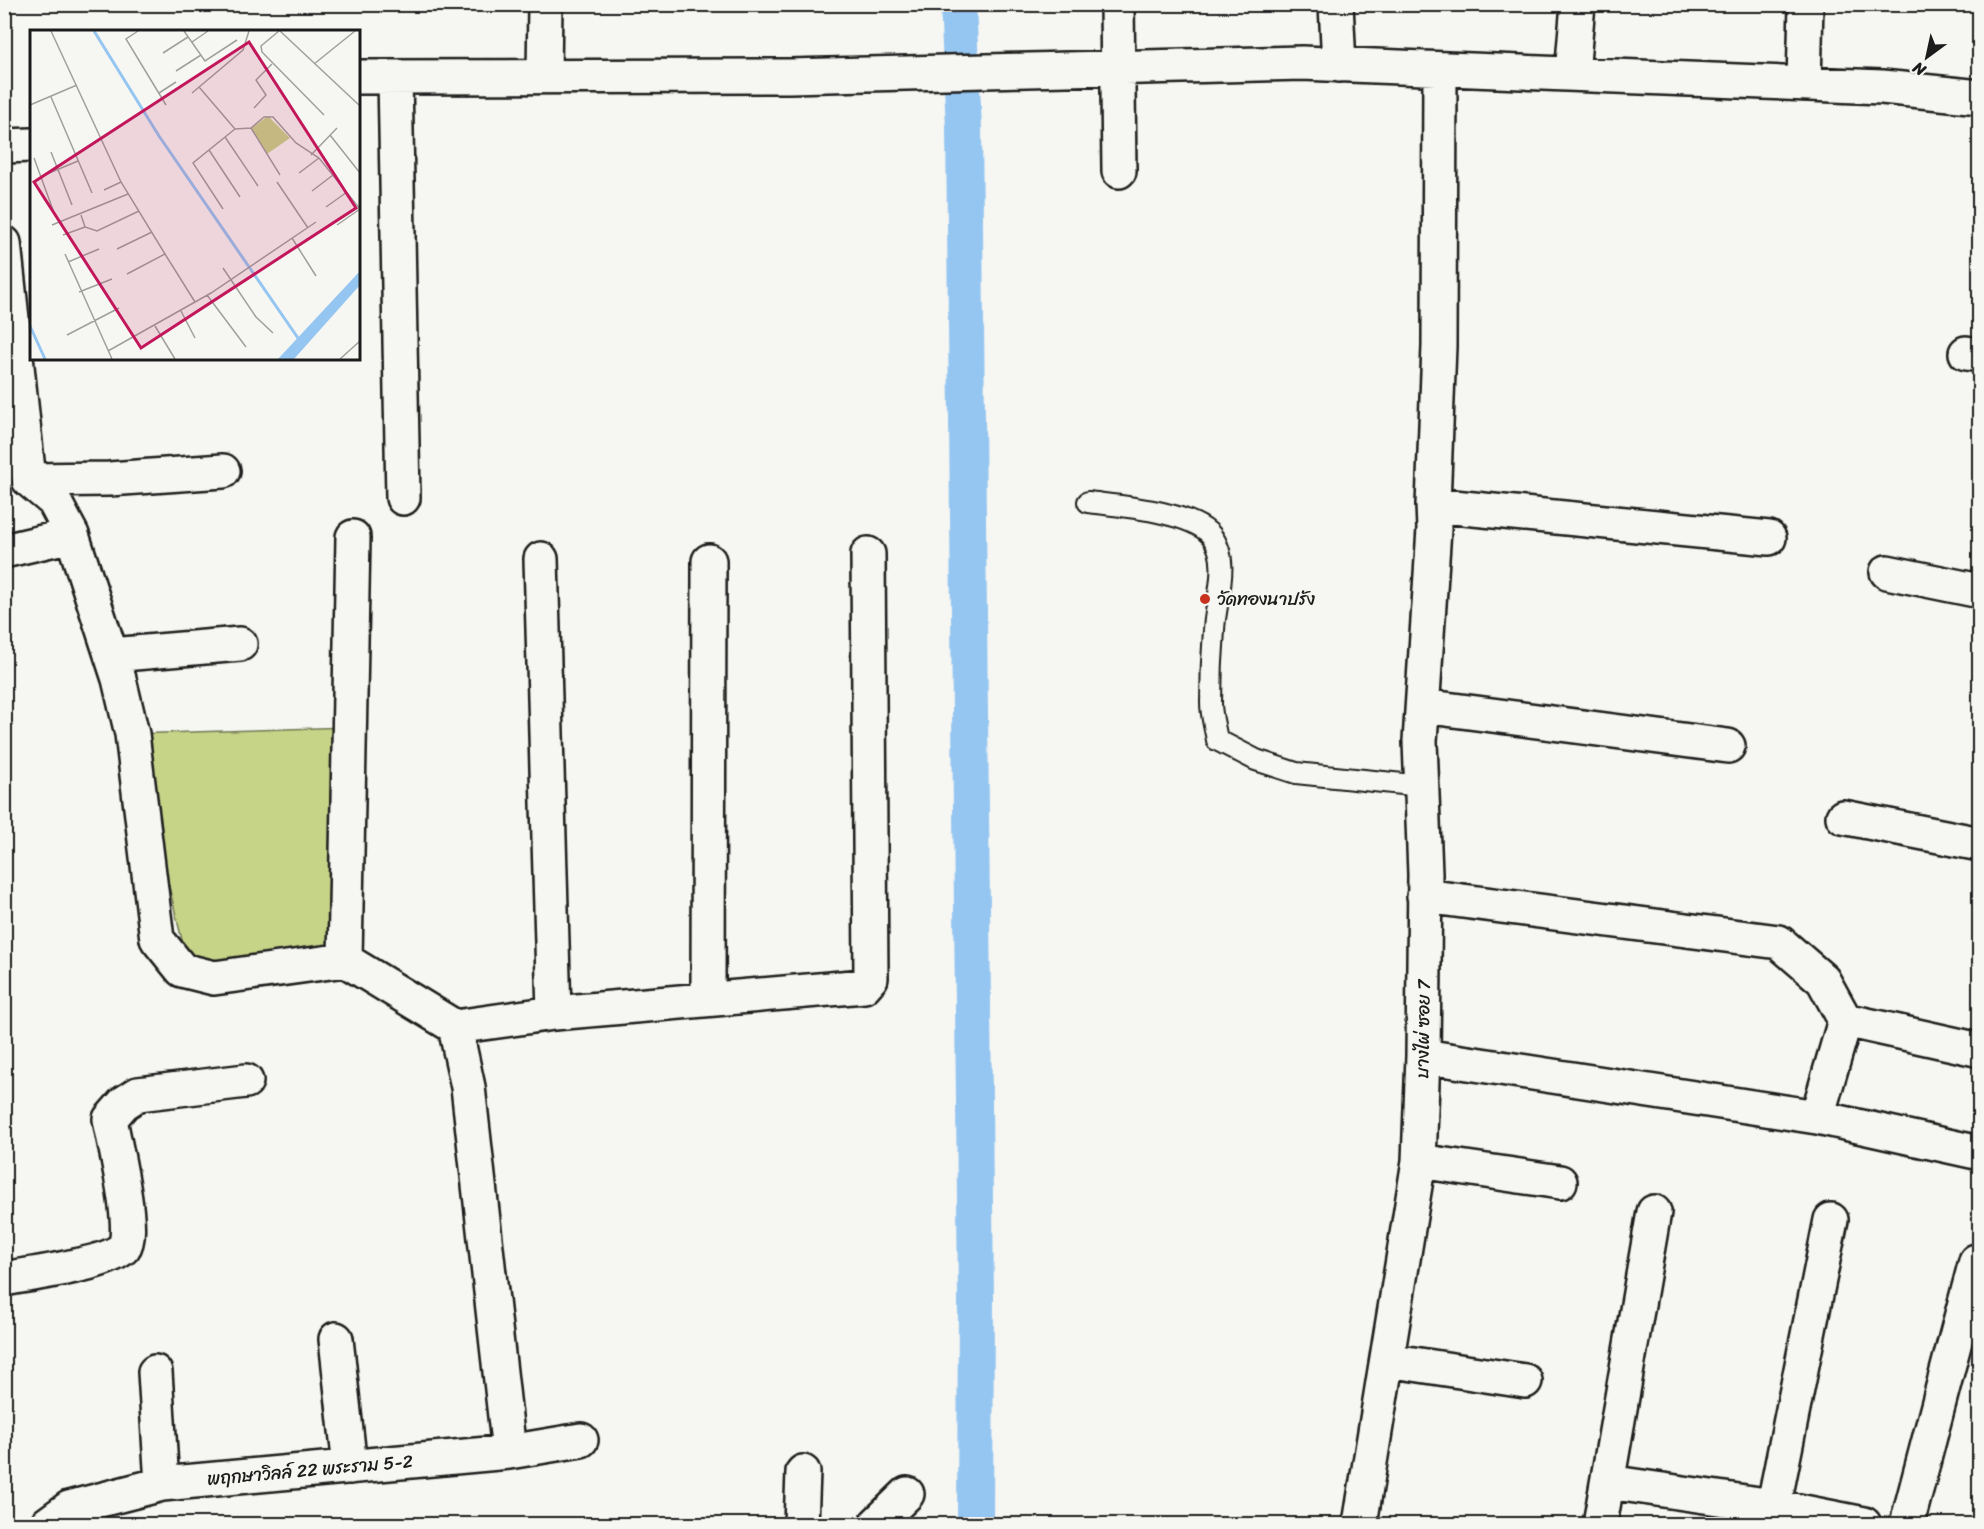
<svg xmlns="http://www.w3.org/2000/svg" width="1984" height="1529" font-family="Sriracha,'Playpen Sans Thai',sans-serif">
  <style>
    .green { fill: #c6d488; stroke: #717852; stroke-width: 1.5 }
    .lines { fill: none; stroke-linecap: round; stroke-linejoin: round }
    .canal { stroke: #95c6f1; stroke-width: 36 }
    .lane-casing { stroke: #1c1c1c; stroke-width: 24 }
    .street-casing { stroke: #1c1c1c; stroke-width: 38 }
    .lane { stroke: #f6f6f2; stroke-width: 20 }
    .street { stroke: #f6f6f2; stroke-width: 33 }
    .poi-dot { fill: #c8321e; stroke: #f6f6f2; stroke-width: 2 }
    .labels { text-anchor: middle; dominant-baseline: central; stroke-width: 4.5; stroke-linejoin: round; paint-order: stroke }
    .poi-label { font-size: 18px; fill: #1c1c1c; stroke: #f6f6f2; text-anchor: start }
    .street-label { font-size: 18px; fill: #1c1c1c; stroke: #f6f6f2 }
    .inset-river { fill: none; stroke: #95c6f1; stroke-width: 3 }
    .inset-road { fill: none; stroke: #9f9f9c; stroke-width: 1.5 }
    .view { fill: #c2185b; fill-opacity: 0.15; stroke: #c2185b; stroke-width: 3 }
    .inset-edge { fill: none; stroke: #1c1c1c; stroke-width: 3 }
  </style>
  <rect width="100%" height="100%" fill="#f6f6f2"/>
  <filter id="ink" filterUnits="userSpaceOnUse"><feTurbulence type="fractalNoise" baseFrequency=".0167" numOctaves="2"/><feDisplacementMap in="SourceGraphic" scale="12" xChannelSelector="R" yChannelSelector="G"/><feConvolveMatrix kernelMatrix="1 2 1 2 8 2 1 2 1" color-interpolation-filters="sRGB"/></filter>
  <g filter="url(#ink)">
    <path class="green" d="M349,727L345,960L189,969L132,734Z"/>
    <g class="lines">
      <path class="canal" d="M958,4L964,128L976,1298L975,1524"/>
      <g class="lane-casing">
        <path id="lane" d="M1088,502C1119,506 1190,511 1211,535C1232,561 1215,601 1214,630C1212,654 1211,679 1211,703C1211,715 1215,728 1217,740L1256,760L1296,773L1422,786"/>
      </g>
      <g class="street-casing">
        <path id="street" d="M1117,4L1119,171
          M1336,4L1339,65
          M1572,74L1578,4
          M544,76L545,4
          M358,77L789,76L1302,63L1882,87L1980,97
          M395,77L403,498
          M1804,83L1806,4
          M4,146L32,145
          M4,243L29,480L54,501L72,535L119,679L132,734L157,939L182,970L214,978L345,960L455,1027L468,1087L509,1452
          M1966,353L1980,355
          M29,480L109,479L223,471
          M1433,505L1439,346L1440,69
          M4,551L72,535
          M541,559L554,1013
          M1887,572L1980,591
          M111,655L240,644
          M1423,706L1728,746
          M1843,817L1980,844
          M1424,896L1779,942L1823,980L1845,1020L1817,1117
          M345,960L353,537
          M708,999L709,561
          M1845,1020L1980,1050
          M455,1027L554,1013L864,986L871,978L868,554
          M1423,1056L1817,1117L1980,1153
          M1419,1161L1560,1182
          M4,1279C30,1274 110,1264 124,1247C136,1232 114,1142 110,1119L124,1103L138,1094L246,1081
          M336,1339L350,1467
          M1387,1360L1525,1381
          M155,1372L162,1484
          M1608,1482L1773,1506L1864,1524
          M47,1524L69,1508L162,1484L509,1452L581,1440
          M801,1524L803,1472
          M876,1524L907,1494
          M1360,1524L1419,1161L1423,1056L1425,874L1420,741L1434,529L1433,505L1769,538
          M1600,1524L1654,1212
          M1770,1524L1831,1220
          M1907,1524L1976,1261"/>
      </g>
      <use href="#lane" class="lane"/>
      <use href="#street" class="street"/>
    </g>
  </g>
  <circle class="poi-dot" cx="1205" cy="599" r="6"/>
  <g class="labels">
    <g class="poi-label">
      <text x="1217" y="599">วัดทองนาปรัง</text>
    </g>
    <g class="street-label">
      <text transform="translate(1423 1029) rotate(-89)">บางไผ่ ซอย 7</text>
      <text transform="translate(310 1470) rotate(-5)">พฤกษาวิลล์ 22 พระราม 5-2</text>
    </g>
  </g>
  <g transform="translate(30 30)">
    <rect width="330" height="330" fill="#f6f6f2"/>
    <path d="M238,86L260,108L237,124L221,98Z" fill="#c6d488"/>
    <path d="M330,241V255L264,329H248Z" fill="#95c6f1"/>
    <path class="inset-river" d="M64,1L129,106L270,311M0,296L15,329"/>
    <path class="inset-road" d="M21,1L91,152L135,224L97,244M108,1L96,9L136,75M154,1L175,31L207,10M249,1L231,16L232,22L294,85M250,1L330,76M162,12L178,1M133,23L158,7M284,34L325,1M146,41L171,25M169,57L205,99L221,98L234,87H243L266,113L289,128L330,179M129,63L146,52M162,63L213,20L219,1M21,67L62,163M0,75L47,55M224,78L236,65L226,50L242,34M221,98L250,145M300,105L330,143M195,107L228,156M179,120L210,167M21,122L42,175M281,125L307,98M4,128L23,180M269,143L289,128M12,146L48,131M247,152L278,198M74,160L91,152M282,161L303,145M296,177L317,162M193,179L163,133L205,99M51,185L55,197L67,201L109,181M22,195L98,164M307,195L330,179M33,205L55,197M262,208L286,246M87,219L122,202M35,224L82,329M135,224L165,272M38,232L69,219M193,238L226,287L243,303M49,262L82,249M177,265L216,317M151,281L165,308M125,296L145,329M37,305L89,278M78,321L181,263L286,192M310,329L330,311"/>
    <path class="view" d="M219,12L326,178L111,318L4,152Z"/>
    <rect width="330" height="330" class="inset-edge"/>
  </g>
  <rect width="1984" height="1529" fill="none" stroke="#f6f6f2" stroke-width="24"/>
  <rect x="12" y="12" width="1960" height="1505" fill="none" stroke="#1c1c1c" stroke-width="2" filter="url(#ink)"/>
  <g transform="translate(1927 57) rotate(213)" stroke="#f6f6f2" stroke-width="4.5" paint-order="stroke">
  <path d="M0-4.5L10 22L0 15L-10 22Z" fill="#1c1c1c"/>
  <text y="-9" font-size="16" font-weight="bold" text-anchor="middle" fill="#1c1c1c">N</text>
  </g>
</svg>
